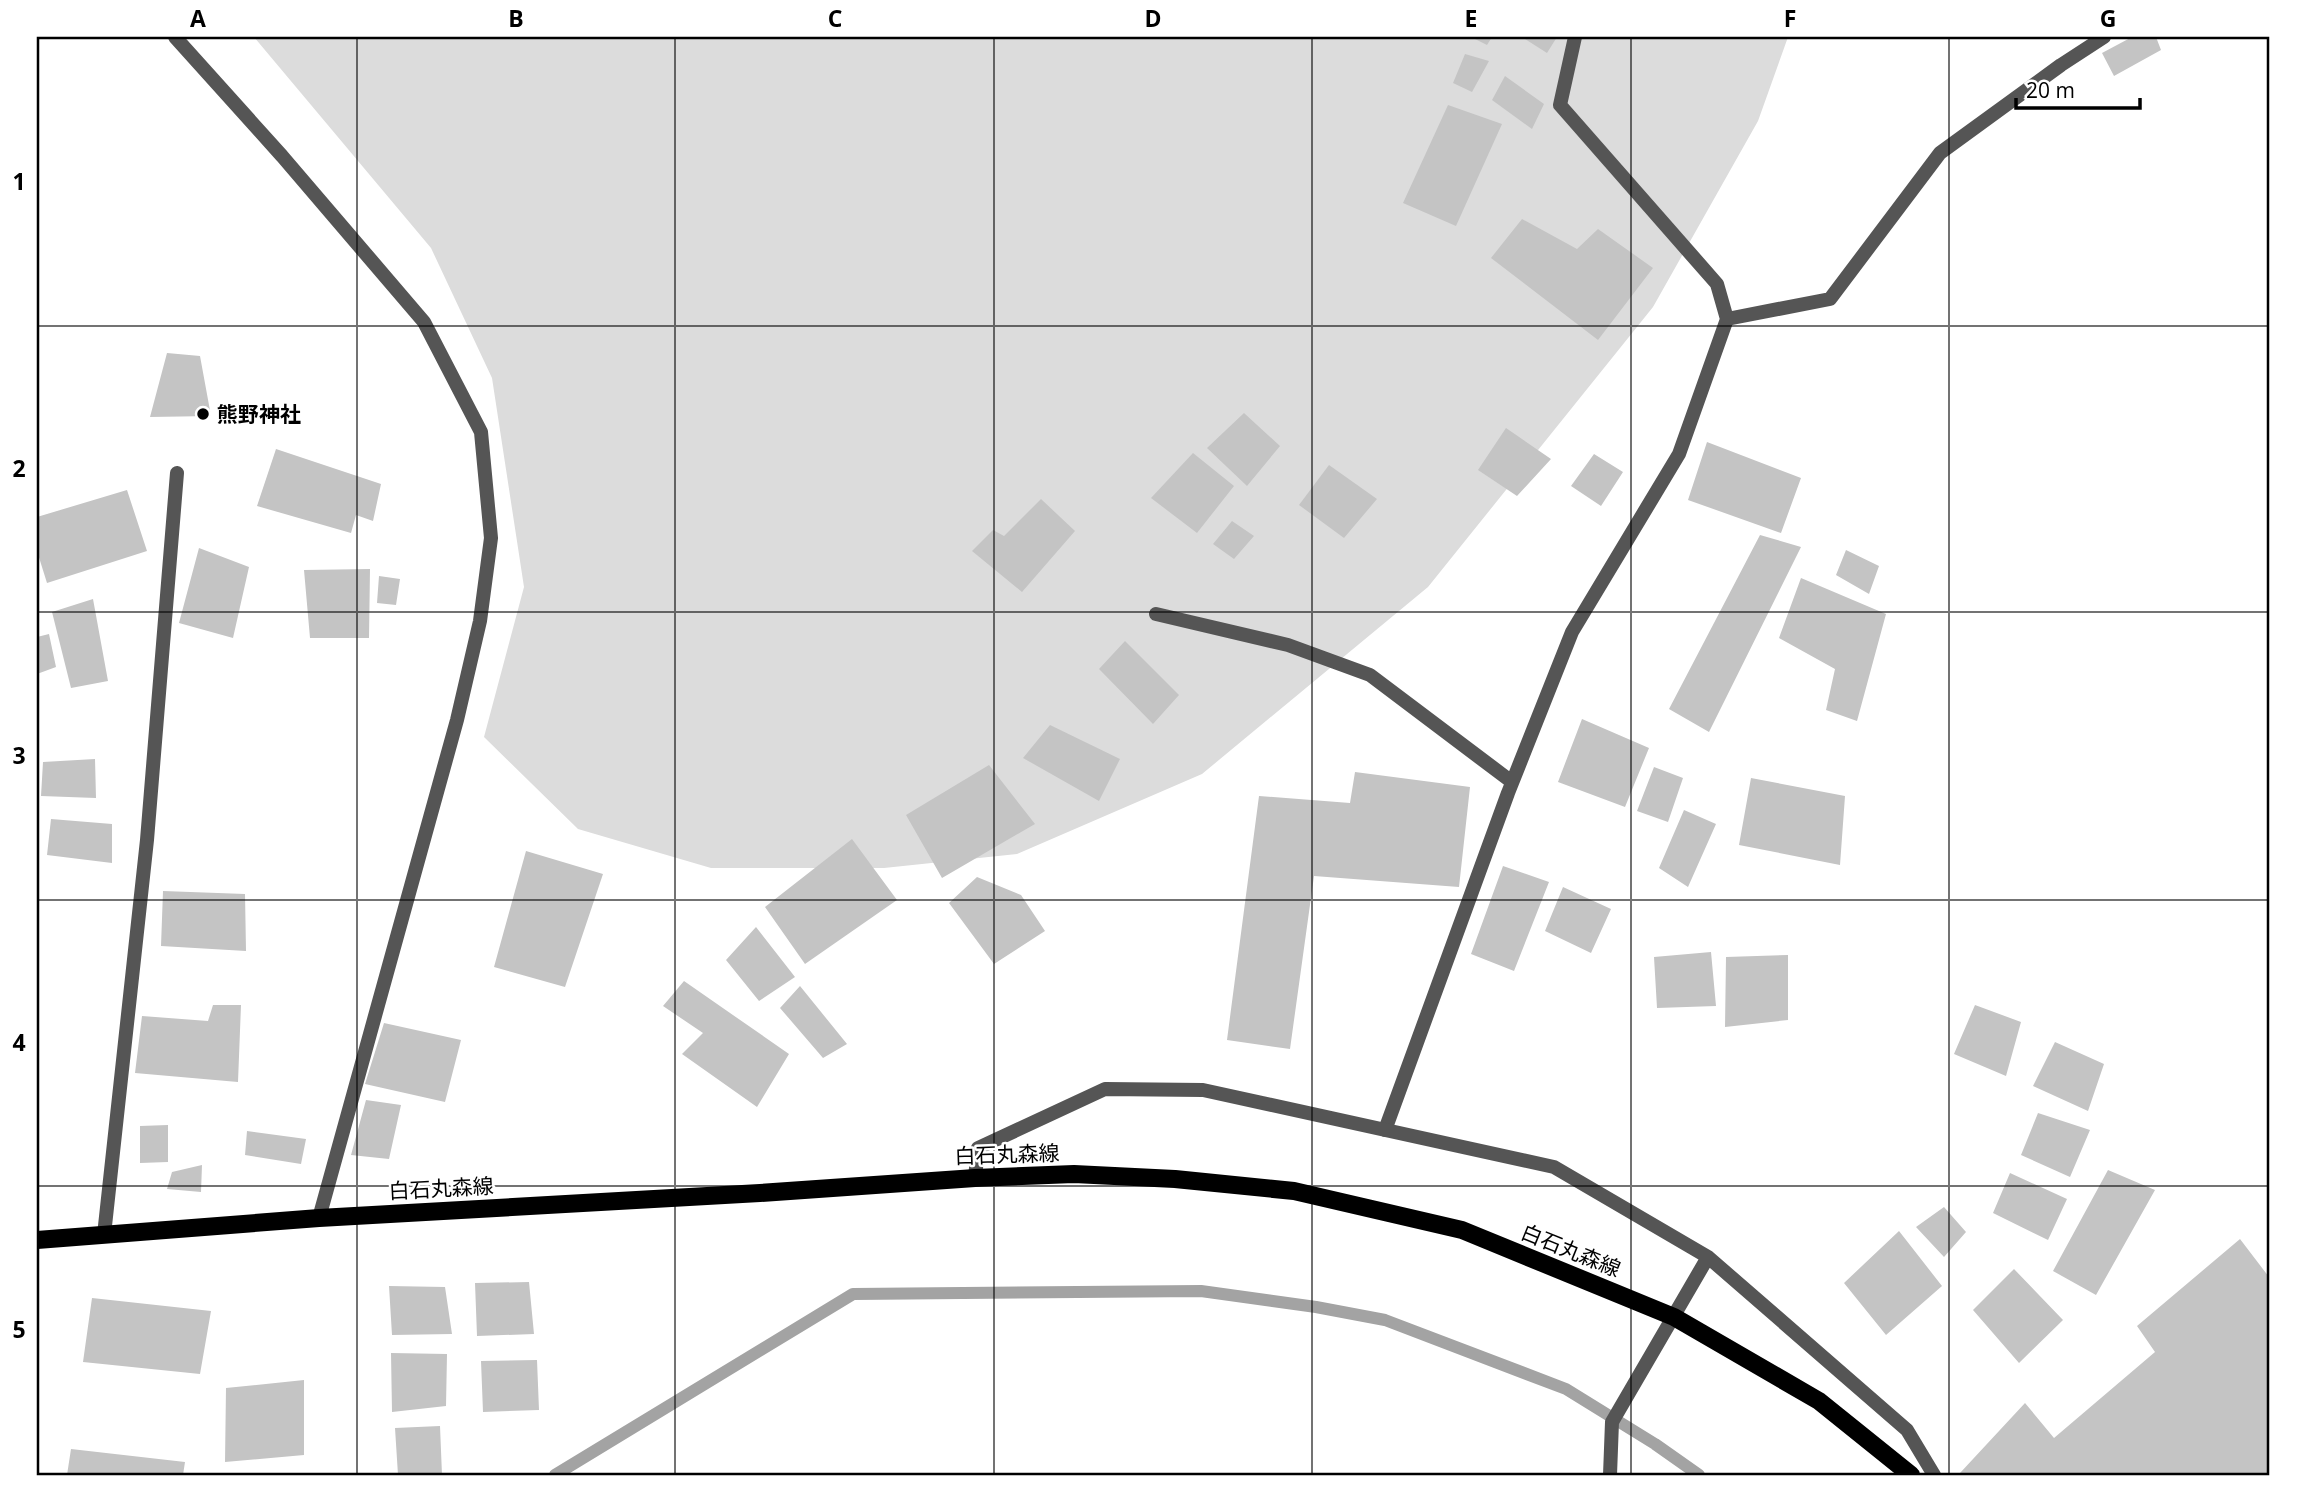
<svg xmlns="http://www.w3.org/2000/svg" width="2306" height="1512" font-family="'Open Sans','Noto Sans JP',sans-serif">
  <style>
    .green { fill: #dcdcdc }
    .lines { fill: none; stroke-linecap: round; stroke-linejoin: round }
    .stream { stroke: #a3a3a3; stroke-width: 12 }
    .building { fill: #c4c4c4 }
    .service { stroke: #555; stroke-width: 14 }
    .minor { stroke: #555; stroke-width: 14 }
    .primary { stroke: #000; stroke-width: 18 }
    .grid { fill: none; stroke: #000; stroke-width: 2; stroke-opacity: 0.55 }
    .poi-dot { fill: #000; stroke: #fff; stroke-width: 2.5 }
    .labels { text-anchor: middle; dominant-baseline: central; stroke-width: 5; stroke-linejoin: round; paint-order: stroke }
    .poi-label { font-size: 21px; font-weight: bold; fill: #000; stroke: #fff; text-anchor: start }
    .street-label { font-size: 21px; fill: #000; stroke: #fff }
    .neatline { fill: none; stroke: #000; stroke-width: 2.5 }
    .grid-label { font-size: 23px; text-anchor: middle; font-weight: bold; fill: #000 }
  </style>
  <rect width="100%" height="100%" fill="#fff"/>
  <path class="green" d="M254,37H1788L1758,121L1653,307L1428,587L1202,774L1017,854L884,868H711L578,829L484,737L524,587L492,378L431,248Z"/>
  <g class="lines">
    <path class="stream" d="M555,1475L853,1294L1201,1291L1316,1307L1385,1320L1566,1389L1655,1444L1699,1475"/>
  </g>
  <path class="building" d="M1471,37H1492L1487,45Z
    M1526,37H1557L1547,53L1525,39Z
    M2132,37H2156L2161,50L2114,76L2102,53Z
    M1465,54L1489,61L1472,92L1453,83Z
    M1505,76L1544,104L1532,129L1492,100Z
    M1448,105L1502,124L1456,226L1403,203Z
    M1522,219L1577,249L1598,229L1653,268L1598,340L1491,258Z
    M167,353L200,356L211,416L150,417Z
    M1244,413L1280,446L1247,486L1207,448Z
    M1506,428L1551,459L1517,496L1478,470Z
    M1707,442L1801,478L1781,533L1688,500Z
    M276,449L381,484L373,521L356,515L351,533L257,506Z
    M1193,453L1234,486L1197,533L1151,498Z
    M1594,454L1623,472L1601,506L1571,486Z
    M1329,465L1377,499L1344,538L1299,505Z
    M127,490L147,551L47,583L37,551V517Z
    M1041,499L1075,531L1022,592L972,551L993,530L1004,536Z
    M1232,521L1254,536L1234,559L1213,544Z
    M1760,535L1801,547L1709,732L1669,709Z
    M199,548L249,567L233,638L179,623Z
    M1846,550L1879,566L1869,594L1836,575Z
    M370,569L369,638H310L304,570Z
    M379,576L400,579L396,605L377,603Z
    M1801,578L1886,614L1857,721L1826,710L1835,669L1779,638Z
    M93,599L108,681L71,688L52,612Z
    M49,634L56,667L37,674V637Z
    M1125,641L1179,695L1153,724L1099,669Z
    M1582,719L1649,748L1625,807L1558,782Z
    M1050,725L1120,759L1099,801L1023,758Z
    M95,759L96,798L41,796L43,762Z
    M989,765L1035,824L942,878L906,815Z
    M1654,767L1683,778L1668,822L1637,811Z
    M1355,772L1470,787L1459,887L1314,876L1290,1049L1227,1040L1259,796L1350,803Z
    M1751,778L1845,796L1840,865L1739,845Z
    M1684,810L1716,824L1688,887L1659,868Z
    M51,819L112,824V863L47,855Z
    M852,839L897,900L805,964L765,907Z
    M526,851L603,874L565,987L494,967Z
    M1503,866L1549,882L1514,971L1471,954Z
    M977,877L1021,895L1045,931L994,964L949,903Z
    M1563,887L1611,909L1591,953L1545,931Z
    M163,891L245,894L246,951L161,946Z
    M756,927L795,977L759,1001L726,960Z
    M1711,952L1716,1006L1657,1008L1654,957Z
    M1788,955V1020L1725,1027L1726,957Z
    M684,981L789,1054L757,1107L682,1054L703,1033L663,1006Z
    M800,986L847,1044L823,1058L780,1008Z
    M213,1005H241L238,1082L135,1073L142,1016L208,1021Z
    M1975,1005L2021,1022L2006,1076L1954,1054Z
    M384,1023L461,1040L445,1102L365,1084Z
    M2055,1042L2104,1064L2088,1111L2033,1086Z
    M366,1100L401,1105L389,1159L351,1155Z
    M2038,1113L2090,1130L2070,1177L2021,1155Z
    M168,1125V1162L140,1163V1126Z
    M247,1131L306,1139L301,1164L245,1155Z
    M202,1165L201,1192L167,1189L172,1172Z
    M2108,1170L2155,1190L2096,1295L2053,1271Z
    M2010,1173L2067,1199L2048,1240L1993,1213Z
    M1944,1207L1966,1232L1944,1257L1916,1227Z
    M1899,1231L1942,1286L1886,1335L1844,1283Z
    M2240,1239L2269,1277V1475H1963L1960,1473L2025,1403L2054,1438L2155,1352L2137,1326Z
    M2014,1269L2063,1320L2019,1363L1973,1310Z
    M529,1282L534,1334L477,1336L475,1283Z
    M389,1286L445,1287L452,1334L392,1335Z
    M92,1298L211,1311L200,1374L83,1362Z
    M391,1353L447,1354L446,1406L392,1412Z
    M537,1360L539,1410L483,1412L481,1361Z
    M304,1380V1455L225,1462L226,1388Z
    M440,1426L442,1475H398L395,1428Z
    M71,1449L185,1462L183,1475H67Z"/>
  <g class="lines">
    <path class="service" d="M1575,37L1560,105L1717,284L1727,319
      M1156,614L1288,645L1370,675L1512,782
      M1385,1130L1508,793L1572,632L1679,454L1727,319L1830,299L1940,153L2061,65L2104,37"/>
    <path class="minor" d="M175,37L282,156L424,322L481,432L491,538L480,621L457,720L319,1218
      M975,1178L978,1148L1105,1089L1203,1090L1554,1167L1708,1257L1907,1430L1934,1475
      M104,1235L147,840L177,473
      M1610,1475L1612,1422L1708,1257"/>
    <path class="primary" d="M37,1240L319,1218L760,1193L975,1178L1074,1174L1175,1179L1294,1191L1462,1230L1674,1317L1819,1401L1911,1475"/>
  </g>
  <path class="grid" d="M357,37V1475M675,37V1475M994,37V1475M1312,37V1475M1631,37V1475M1949,37V1475M37,326H2269M37,612H2269M37,900H2269M37,1186H2269"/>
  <circle class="poi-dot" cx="203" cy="414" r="7"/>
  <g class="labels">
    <g class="poi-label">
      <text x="217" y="414">熊野神社</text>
    </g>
    <g class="street-label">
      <text transform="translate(1007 1154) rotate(-2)">白石丸森線</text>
      <text transform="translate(441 1188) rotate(-3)">白石丸森線</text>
      <text transform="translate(1571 1250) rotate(22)">白石丸森線</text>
    </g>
  </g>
  <rect width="2306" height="1512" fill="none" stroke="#ffffff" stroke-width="77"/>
  <path d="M2016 98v10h124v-10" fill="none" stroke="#000000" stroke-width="3.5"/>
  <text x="2026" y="98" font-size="21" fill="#000000" stroke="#ffffff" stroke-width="5" paint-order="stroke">20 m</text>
  <rect x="38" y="38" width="2230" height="1436" class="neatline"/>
  <g class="grid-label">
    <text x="198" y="27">A</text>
    <text x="516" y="27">B</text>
    <text x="835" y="27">C</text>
    <text x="1153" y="27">D</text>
    <text x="1471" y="27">E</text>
    <text x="1790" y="27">F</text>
    <text x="2108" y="27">G</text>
    <text x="19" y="190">1</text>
    <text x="19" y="477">2</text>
    <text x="19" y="764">3</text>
    <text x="19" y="1051">4</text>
    <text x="19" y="1338">5</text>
  </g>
</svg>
